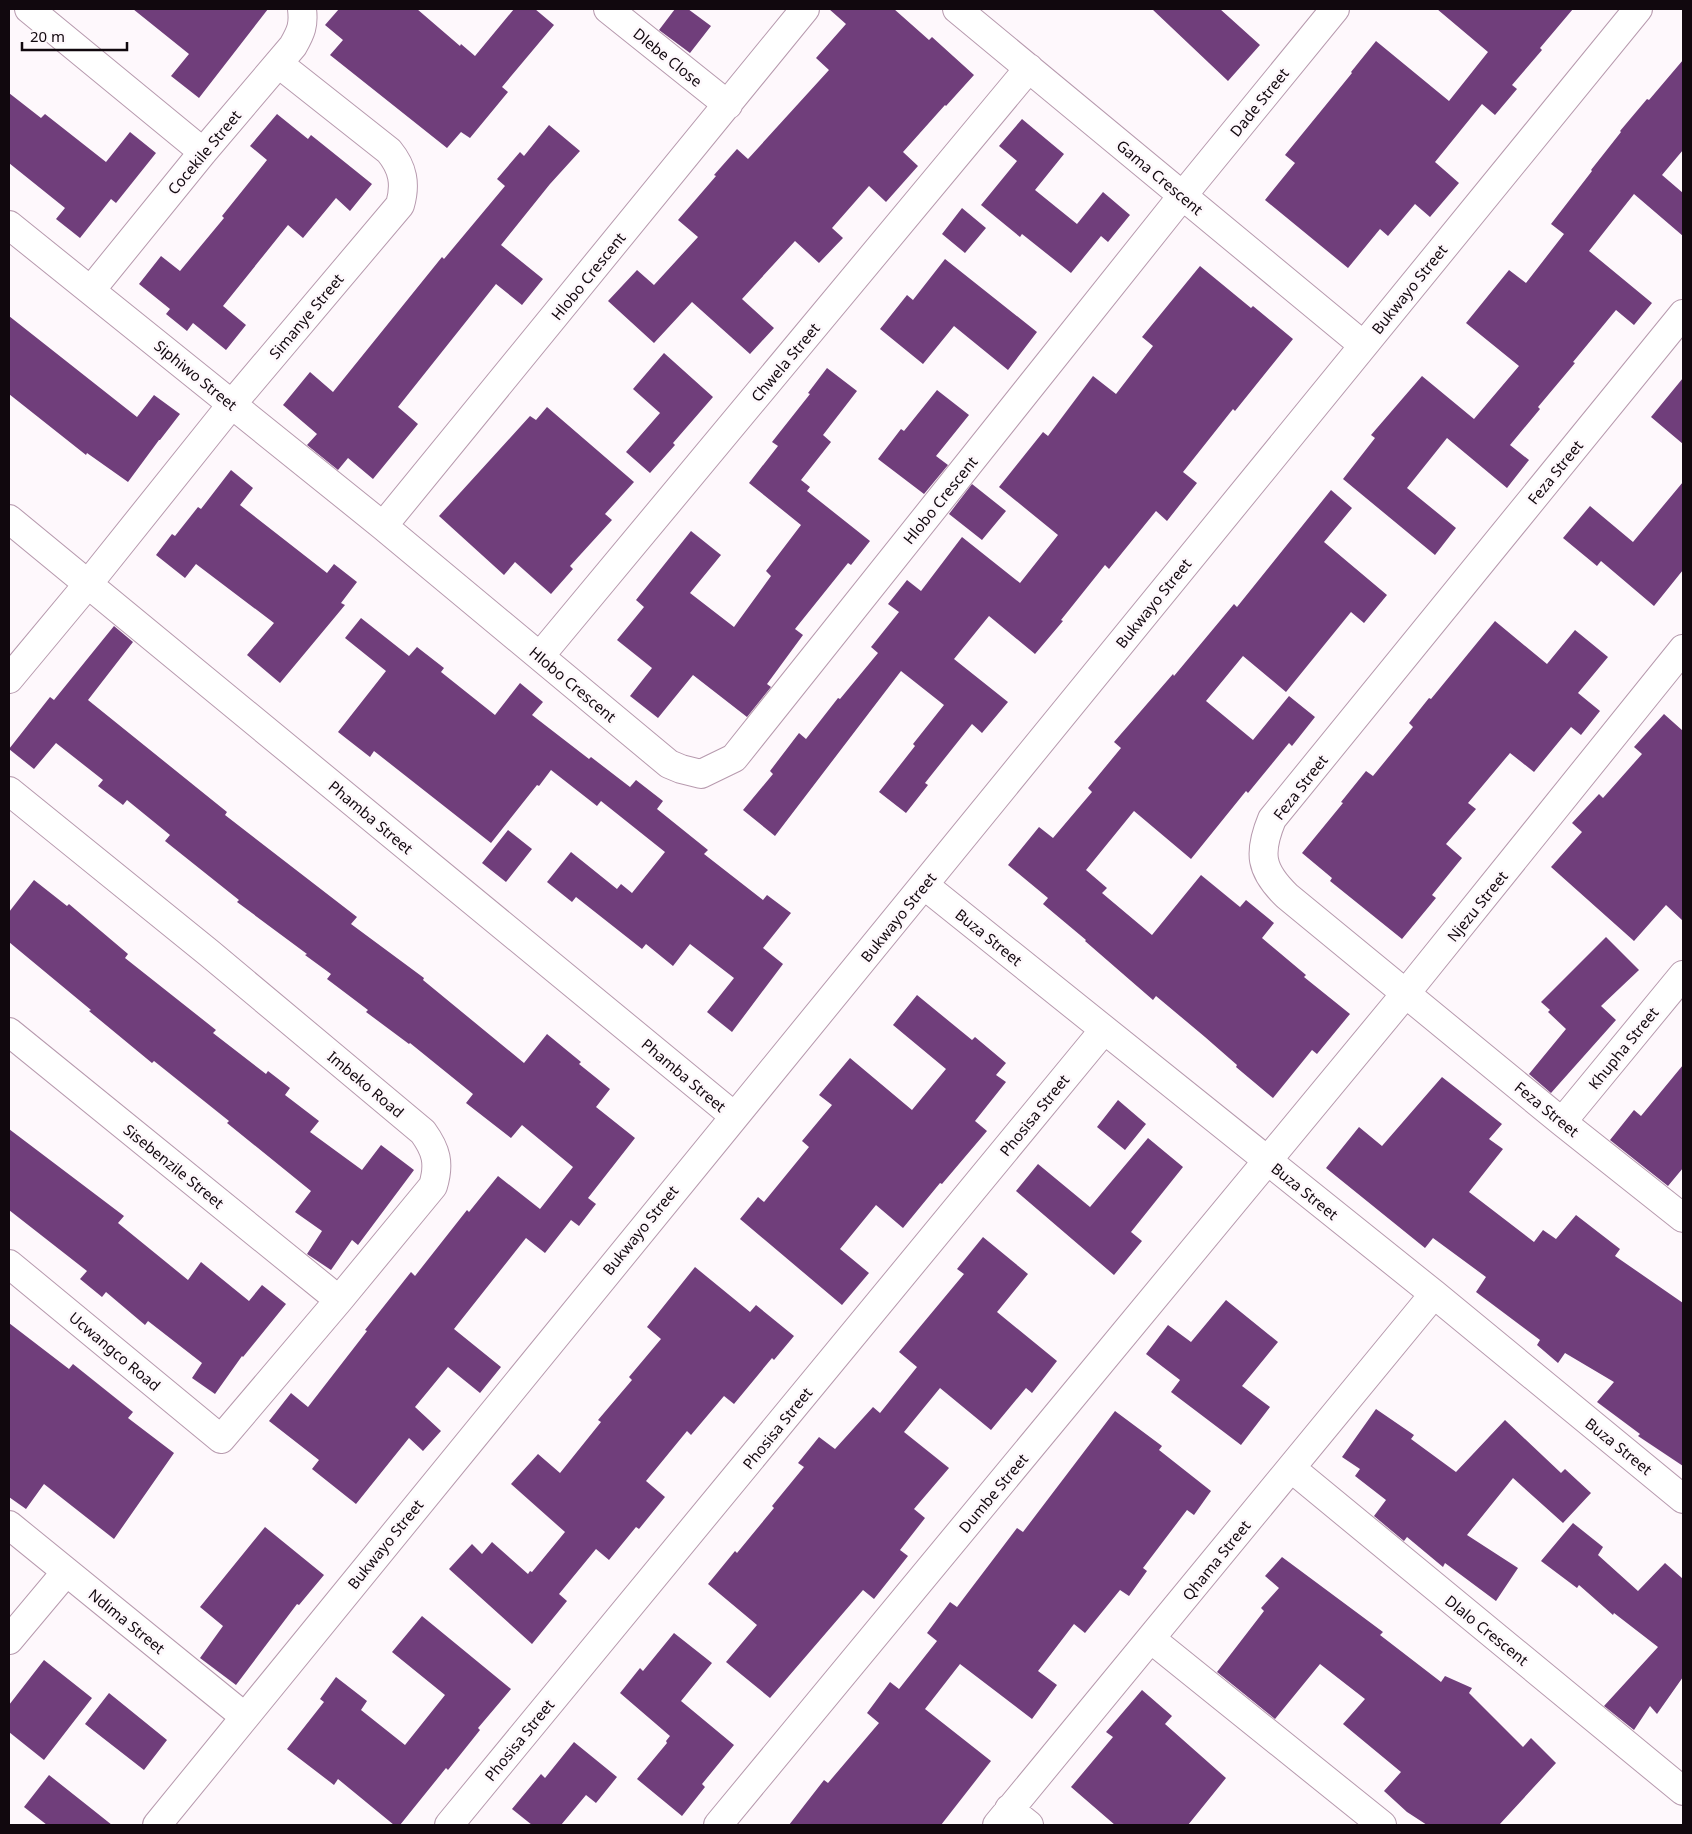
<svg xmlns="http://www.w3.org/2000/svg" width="1692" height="1834" font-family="'Noto Sans',sans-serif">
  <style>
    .building { fill: #703e7b }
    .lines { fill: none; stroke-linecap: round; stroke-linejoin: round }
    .street-casing { stroke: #b79aae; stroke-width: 30 }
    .street { stroke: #fff; stroke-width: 28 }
    .labels { text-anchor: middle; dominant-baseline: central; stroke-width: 5; stroke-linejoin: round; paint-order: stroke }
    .street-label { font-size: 15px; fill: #11080e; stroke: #fef8fc }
  </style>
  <rect width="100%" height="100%" fill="#fef8fc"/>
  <path class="building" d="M133,9H268L199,98L171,76L189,54Z
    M339,9H417L460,46L461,44L475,56L514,9H535L554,25L502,87L508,92L470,138L461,132L447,148L330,55L343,40L325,25Z
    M675,9H688L711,26L690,53L659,30Z
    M829,9H894L929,40L932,37L974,75L946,106L945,105L903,152L918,166L886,202L869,186L832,228L843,238L819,263L795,241L742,299L774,328L750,354L692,302L654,343L608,301L637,270L654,285L698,237L678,220L716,176L714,175L737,149L748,159L829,70L816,58L846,24Z
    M1152,9H1220L1260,45L1228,81Z
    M1437,9H1573L1540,48L1542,50L1512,85L1517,89L1495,115L1482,104L1435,162L1459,183L1430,217L1415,204L1388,236L1380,229L1348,268L1265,200L1295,163L1285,155L1352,73L1351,72L1376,41L1449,101L1488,52Z
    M1683,60V150L1662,175L1683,193V236L1634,194L1589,251L1652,303L1634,325L1616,310L1573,362L1575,363L1538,407L1540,409L1510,445L1529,460L1507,488L1447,438L1407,488L1456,528L1435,555L1343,479L1375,438L1371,435L1422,376L1474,419L1519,366L1466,323L1509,270L1526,283L1564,234L1551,224L1592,171L1591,170L1621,132L1620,131L1647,99L1649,100Z
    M9,93L41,118L45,114L106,162L130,132L156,153L116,203L111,199L80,238L56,219L65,208L9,163Z
    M277,114L308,139L311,135L372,184L350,211L336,198L303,238L288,225L223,306L246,325L226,350L193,323L187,331L166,314L170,309L139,284L161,256L180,271L224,218L222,216L267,160L250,146Z
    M1022,119L1064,154L1035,190L1077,224L1103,192L1130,215L1108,242L1101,236L1071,273L1022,234L1020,237L981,205L1017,161L999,146Z
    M549,125L580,151L550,184L501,245L543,279L522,305L496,284L398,407L418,424L373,479L348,458L338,470L307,445L317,434L283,405L310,372L333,392L442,257L444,259L505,186L497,179L520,152L524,156Z
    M962,208L986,228L965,253L942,234Z
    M945,259L1037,332L1008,370L954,326L923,364L880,329L907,295L913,300Z
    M1200,266L1251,308L1253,306L1293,339L1235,411L1233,409L1183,472L1197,483L1167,521L1156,511L1109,569L1105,565L1061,620L1063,621L1035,654L989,616L954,659L1008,702L982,733L972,724L925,783L928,785L906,813L879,792L915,746L913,744L944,705L901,671L775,836L743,810L773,774L770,771L799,733L806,739L838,698L840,699L878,653L871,647L899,612L888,604L907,580L921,591L962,537L1020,583L1058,535L999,487L1043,432L1048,436L1093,376L1116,394L1153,346L1142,337Z
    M9,316L137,417L154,395L180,414L160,440H159L128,482L87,453L86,455L9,394Z
    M664,353L713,397L673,443L675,445L650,473L626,452L660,413L633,389Z
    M827,368L857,391L823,435L831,442L801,480L810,487L807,491L870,541L851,565L848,563L795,629L803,635L767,684L771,687L747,717L693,675L658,718L630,696L652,668L617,640L644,607L636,600L691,531L721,555L690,593L734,627L771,576L766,571L801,525L749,483L778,446L772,442L810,394L808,393Z
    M1683,378V444L1651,417Z
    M937,390L969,415L936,456L948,465L924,494L878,459L901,429L904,431Z
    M547,407L634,482L605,514L612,520L570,566L573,569L551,594L515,562L504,575L439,516L530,416L536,420Z
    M231,470L253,488L240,505L327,573L334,564L357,582L341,603L345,605L280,683L247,655L274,623L196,564L185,578L156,555L172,534L175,536L198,507L201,509Z
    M1683,482V570L1654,606L1601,561L1597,566L1563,538L1590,506L1633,542Z
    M972,484L1006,511L982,540L949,514Z
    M1331,490L1352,508L1324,542L1387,595L1364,623L1351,612L1286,692L1243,656L1206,701L1253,740L1289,696L1315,717L1292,746L1289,743L1248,793L1246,791L1191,859L1134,811L1086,870L1107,888L1102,893L1152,935L1201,875L1240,907L1246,900L1274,923L1262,938L1306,975L1304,977L1350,1014L1317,1054L1312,1050L1273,1098L1236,1067L1237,1065L1205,1037L1156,996L1153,1000L1085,941L1086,940L1043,904L1048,898L1008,865L1039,827L1053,838L1092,792L1088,788L1121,748L1114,742L1173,674L1174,676L1234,604L1237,607Z
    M361,618L409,656L417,647L444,668L441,672L495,715L520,683L543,702L532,715L589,759L591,757L630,787L636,780L663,801L657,809L708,850L704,854L763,900L767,895L791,913L763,948L783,964L732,1032L707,1012L734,978L690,944L673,966L646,944L642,949L576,897L572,902L547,882L571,852L617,889L621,884L632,893L665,852L601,801L597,806L551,770L539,786L537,785L491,843L374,751L370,757L338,732L386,671L345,638Z
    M1495,621L1547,664L1575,630L1608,657L1578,693L1600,711L1581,735L1571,727L1534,772L1510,753L1468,803L1476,809L1446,844L1462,858L1432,895L1436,898L1402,939L1330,881L1332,878L1302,853L1343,803L1341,802L1366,771L1373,776L1413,727L1409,723L1429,698L1431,699Z
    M114,626L133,642L88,700L227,812L225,815L357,917L351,924L424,978L423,980L524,1063L547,1034L581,1062L579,1064L610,1089L596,1107L635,1138L588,1198L596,1204L579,1226L571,1220L545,1253L526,1238L454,1329L501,1367L480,1393L448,1367L415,1407L441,1431L423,1451L409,1438L356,1504L312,1469L319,1460L269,1421L291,1393L308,1407L367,1331L365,1330L411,1272L415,1276L467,1210L469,1212L498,1176L540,1209L573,1167L522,1125L511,1138L466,1103L473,1094L410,1043L409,1044L366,1012L368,1010L327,979L331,974L305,955L307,954L237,902L239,900L165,841L170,835L127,800L123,805L98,786L103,780L56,743L34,769L9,749L50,697L54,700Z
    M1664,714L1683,731V921L1666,905L1634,941L1551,867L1582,832L1572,823L1599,794L1603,798L1642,754L1634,747Z
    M508,830L532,849L506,882L482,863Z
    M34,880L67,906L69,904L128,954L125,958L216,1030L213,1033L266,1074L268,1071L290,1088L285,1095L319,1121L310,1132L362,1170L381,1145L414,1170L358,1245L352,1240L331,1270L307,1254L322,1231L295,1212L311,1191L227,1123L229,1121L154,1061L152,1063L89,1011L91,1010L9,942V912Z
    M1606,937L1639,970L1601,1006L1616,1020L1551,1093L1529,1074L1566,1029L1548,1012L1550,1010L1541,1002Z
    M917,995L972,1040L975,1037L1006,1063L996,1075L1006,1082L975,1121L987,1131L942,1184L940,1183L903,1228L876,1205L840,1249L869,1273L842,1305L740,1219L758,1197L764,1202L809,1147L802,1141L832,1105L819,1095L850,1058L912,1110L946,1069L893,1025Z
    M1683,1065V1168L1668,1186L1610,1140L1634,1110L1641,1116Z
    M1442,1077L1502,1124L1489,1139L1503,1149L1469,1192L1534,1242L1543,1230L1556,1239L1576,1215L1620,1249L1615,1256L1683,1303V1466L1638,1436L1640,1434L1597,1402L1614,1382L1565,1353L1558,1363L1537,1345L1540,1340L1476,1292L1486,1277L1433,1238L1425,1248L1326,1168L1359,1127L1382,1146Z
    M1118,1100L1146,1124L1125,1150L1097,1127Z
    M9,1129L124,1216L118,1223L188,1280L201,1262L249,1301L262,1285L286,1304L243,1357L242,1356L215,1394L192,1378L202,1363L148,1321L145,1325L106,1292L102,1297L80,1279L87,1271L9,1210Z
    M1148,1138L1183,1167L1131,1232L1142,1241L1114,1275L1016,1191L1038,1164L1090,1207Z
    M983,1237L1028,1274L997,1312L1057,1361L1032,1393L1026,1388L991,1430L940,1388L904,1432L949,1468L914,1509L925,1518L900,1550L908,1556L874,1599L863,1590L770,1698L726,1662L757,1625L708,1584L735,1551L737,1553L774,1508L772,1506L804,1467L798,1463L819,1437L835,1449L873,1407L880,1413L917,1367L899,1352L964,1274L957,1269Z
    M695,1267L750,1312L756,1305L794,1336L774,1360L772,1358L734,1404L724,1396L691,1435L687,1431L646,1481L665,1497L639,1529L636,1527L609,1560L596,1549L559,1594L567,1601L532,1644L449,1569L472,1544L482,1554L492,1542L528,1574L530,1571L532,1572L565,1532L511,1484L538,1454L560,1473L601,1422L598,1420L632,1380L629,1377L661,1339L647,1327Z
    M1226,1300L1278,1342L1242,1386L1270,1407L1241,1445L1171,1392L1180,1380L1146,1354L1168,1325L1191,1342Z
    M9,1323L69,1369L73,1364L133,1412L128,1418L174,1453L114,1539L44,1484L26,1509L9,1497Z
    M1376,1409L1414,1435L1411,1439L1456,1472L1505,1420L1561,1473L1565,1469L1591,1493L1563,1523L1513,1478L1467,1535L1518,1568L1496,1601L1445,1563L1443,1567L1407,1537L1404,1541L1374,1516L1386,1500L1355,1476L1360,1469L1342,1457Z
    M1115,1411L1162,1446L1159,1450L1211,1491L1194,1515L1187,1510L1143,1568L1147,1571L1129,1596L1120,1590L1085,1633L1074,1624L1038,1671L1057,1685L1032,1719L960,1664L925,1709L991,1761L941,1825H789L824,1780L828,1783L879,1723L867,1713L890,1682L899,1689L937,1641L927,1633L950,1602L957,1607L1017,1528L1023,1532Z
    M1573,1523L1603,1547L1598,1555L1638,1591L1665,1563L1683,1579V1677L1657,1714L1650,1706L1634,1730L1604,1706L1658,1647L1614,1613L1613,1615L1579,1585L1577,1588L1541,1561Z
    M265,1527L324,1575L299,1605L297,1604L236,1685L200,1658L223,1626L200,1607Z
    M1282,1557L1383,1632L1380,1635L1441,1682L1445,1676L1472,1688L1469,1693L1523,1747L1531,1738L1556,1763L1499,1825H1427L1407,1812L1384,1791L1401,1772L1343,1724L1365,1699L1320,1664L1275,1719L1217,1672L1264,1611L1261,1608L1279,1588L1265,1576Z
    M422,1616L511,1689L478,1728L480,1730L448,1770L446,1768L400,1825H394L338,1779L334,1785L287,1749L324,1702L320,1699L336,1677L367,1701L361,1710L405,1745L445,1695L392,1652Z
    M674,1633L712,1663L681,1701L734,1745L702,1784L705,1787L682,1816L637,1779L667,1743L666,1741L670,1736L620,1693L640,1668L643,1671Z
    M44,1660L92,1698L44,1760L9,1732V1705Z
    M1142,1690L1172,1716L1165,1724L1226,1778L1188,1825H1115L1071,1787L1113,1737L1106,1732Z
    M109,1693L167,1740L144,1770L85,1724Z
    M574,1742L617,1777L596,1803L586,1795L561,1825H532L512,1809L541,1774L545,1778Z
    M49,1775L112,1825H47L24,1807Z"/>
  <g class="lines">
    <g class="street-casing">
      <path id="street" d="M29,9L203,152
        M608,9L728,105
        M957,9L1363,345
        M9,225L383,526L669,764L681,769L701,774L734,758L1183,195L1335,9
        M91,290L203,152L293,46C301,32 304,25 302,9
        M1683,314L1272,819C1258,853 1260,870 1287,896L1562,1122L1683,1218
        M9,519L734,1116
        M383,526L805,9
        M540,656L1029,68
        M9,679L88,584L232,404L400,205C406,184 403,168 389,151L279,64
        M9,791L209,953L423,1132C436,1150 440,1163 433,1186L339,1300L221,1439L9,1264
        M924,885L1434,1294L1683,1499
        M9,1032L339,1300
        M1562,1122L1683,975
        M1291,1468L1683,1791
        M9,1525L245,1717
        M1151,1639L1382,1825
        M9,1640L66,1572
        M1009,1809L1029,1825
        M157,1825L1638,9
        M449,1825L1104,1030
        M718,1825L1406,993L1683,649
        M997,1825L1434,1294"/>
    </g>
    <use href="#street" class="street"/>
  </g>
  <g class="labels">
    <g class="street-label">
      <text transform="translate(668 57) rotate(39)">Dlebe Close</text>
      <text transform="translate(1259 102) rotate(-51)">Dade Street</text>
      <text transform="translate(204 152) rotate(-50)">Cocekile Street</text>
      <text transform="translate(1160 177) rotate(40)">Gama Crescent</text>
      <text transform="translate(588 276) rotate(-51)">Hlobo Crescent</text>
      <text transform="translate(1409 289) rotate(-51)">Bukwayo Street</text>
      <text transform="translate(306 316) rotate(-50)">Simanye Street</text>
      <text transform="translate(785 362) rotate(-50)">Chwela Street</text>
      <text transform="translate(196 375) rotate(39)">Siphiwo Street</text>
      <text transform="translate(1555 472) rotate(-51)">Feza Street</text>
      <text transform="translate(940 500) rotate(-51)">Hlobo Crescent</text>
      <text transform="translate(1153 603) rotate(-51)">Bukwayo Street</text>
      <text transform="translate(573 684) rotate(40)">Hlobo Crescent</text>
      <text transform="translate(1300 787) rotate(-52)">Feza Street</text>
      <text transform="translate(371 817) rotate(40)">Phamba Street</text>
      <text transform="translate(1477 906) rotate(-51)">Njezu Street</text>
      <text transform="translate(898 917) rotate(-51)">Bukwayo Street</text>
      <text transform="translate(989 937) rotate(39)">Buza Street</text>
      <text transform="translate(1623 1048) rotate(-51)">Khupha Street</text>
      <text transform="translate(684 1075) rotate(40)">Phamba Street</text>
      <text transform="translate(366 1084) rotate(40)">Imbeko Road</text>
      <text transform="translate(1547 1109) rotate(39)">Feza Street</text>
      <text transform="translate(1034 1115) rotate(-51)">Phosisa Street</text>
      <text transform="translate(174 1166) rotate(39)">Sisebenzile Street</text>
      <text transform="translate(1305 1191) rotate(39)">Buza Street</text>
      <text transform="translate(640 1230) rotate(-51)">Bukwayo Street</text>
      <text transform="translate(115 1351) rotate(40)">Ucwangco Road</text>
      <text transform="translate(777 1428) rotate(-51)">Phosisa Street</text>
      <text transform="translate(1619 1446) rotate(39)">Buza Street</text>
      <text transform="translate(993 1493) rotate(-50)">Dumbe Street</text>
      <text transform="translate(385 1544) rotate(-51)">Bukwayo Street</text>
      <text transform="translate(1216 1560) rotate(-51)">Qhama Street</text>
      <text transform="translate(127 1621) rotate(39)">Ndima Street</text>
      <text transform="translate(1487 1630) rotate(39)">Dlalo Crescent</text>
      <text transform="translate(519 1740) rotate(-51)">Phosisa Street</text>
    </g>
  </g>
  <rect width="1692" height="1834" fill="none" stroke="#11080e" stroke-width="20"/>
  <path d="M22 42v8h105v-8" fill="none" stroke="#11080e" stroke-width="2.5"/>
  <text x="30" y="42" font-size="15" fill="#11080e" stroke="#fef8fc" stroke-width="4" paint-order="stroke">20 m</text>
</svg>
